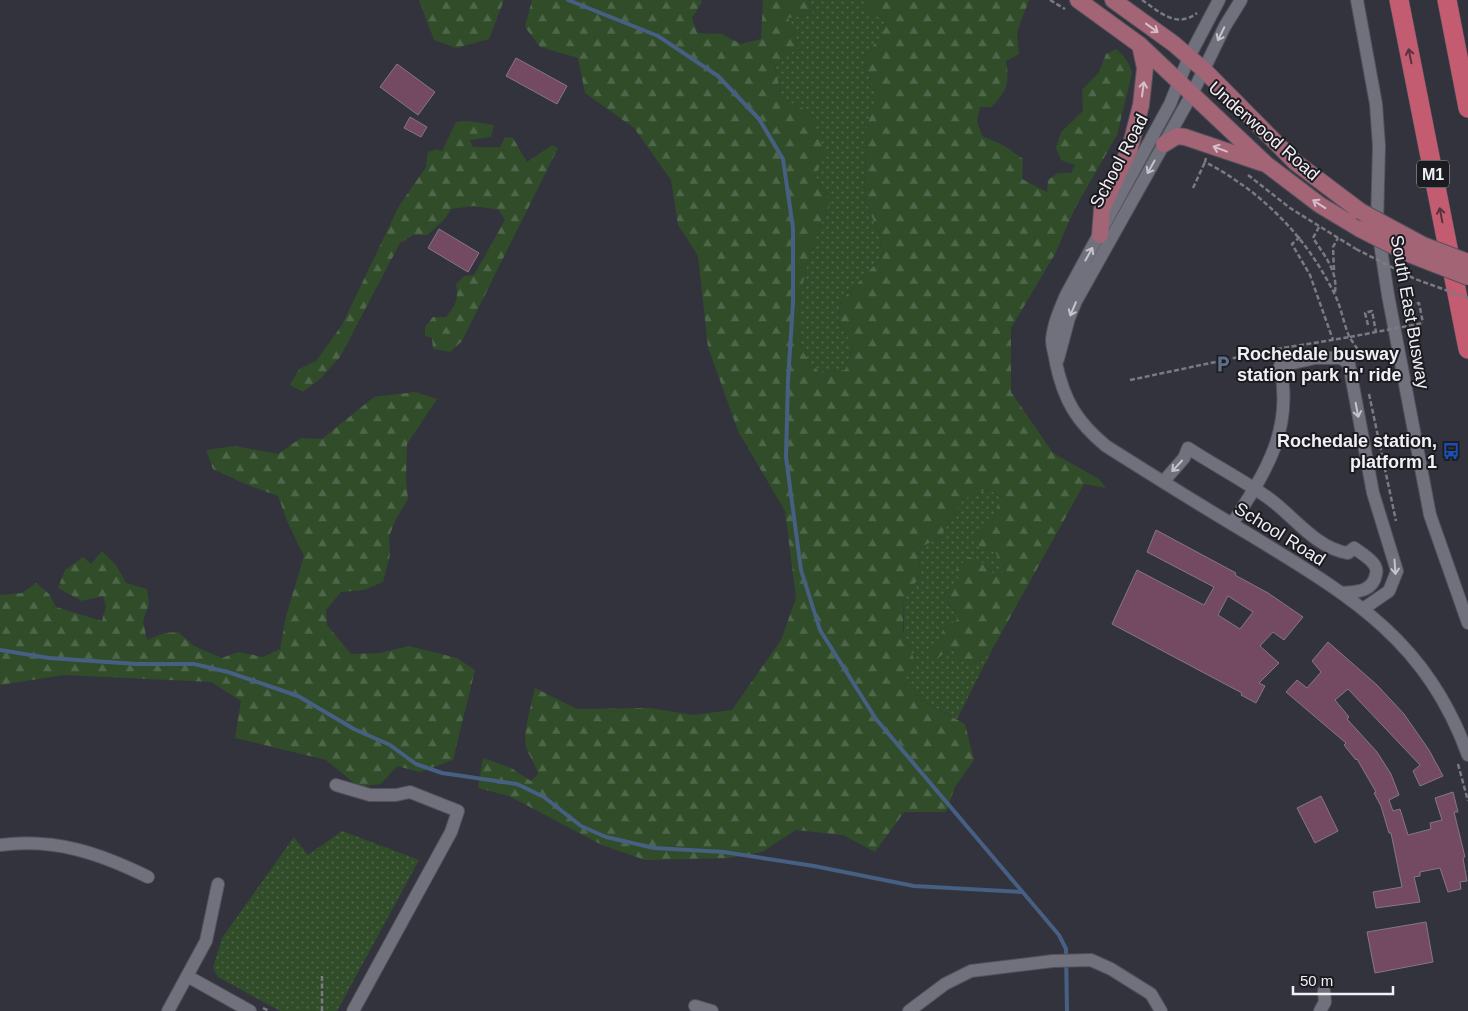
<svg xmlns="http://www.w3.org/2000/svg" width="1468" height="1011" font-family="Arial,sans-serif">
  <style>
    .grass { fill: url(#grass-dots) }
    .forest { fill: url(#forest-firs) }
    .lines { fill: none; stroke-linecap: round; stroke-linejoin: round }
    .stream { stroke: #465f83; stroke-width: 4 }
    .building { fill: #744a62; stroke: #85787f; fill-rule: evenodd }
    .minor-casing { stroke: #53525b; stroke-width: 14 }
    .major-casing { stroke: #53525b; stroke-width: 18 }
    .highway-casing { stroke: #53525b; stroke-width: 20 }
    .path { stroke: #7a7a83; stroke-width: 2.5; stroke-dasharray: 5 2.5; stroke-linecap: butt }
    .minor { stroke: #71717d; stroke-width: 12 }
    .major { stroke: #a36476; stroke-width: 16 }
    .highway { stroke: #c45c71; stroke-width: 19 }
    .major-bridge-casing { stroke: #53525b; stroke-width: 18; stroke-linecap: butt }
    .path-bridge { stroke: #7a7a83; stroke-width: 2.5; stroke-dasharray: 5 2.5; stroke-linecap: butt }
    .major-bridge { stroke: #a36476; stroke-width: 16 }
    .oneway { stroke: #d6bfca }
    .oneway2 { stroke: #c4c4cc }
    .oneway3 { stroke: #56323c }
    .labels { text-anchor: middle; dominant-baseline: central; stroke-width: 4; stroke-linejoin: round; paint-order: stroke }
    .shield { fill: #1b1b20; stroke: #b1b0b6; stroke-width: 1 }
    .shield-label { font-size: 16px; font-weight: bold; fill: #f1f0f7 }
    .street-label { font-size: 18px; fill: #f1f0f7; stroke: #1b1b20 }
    .poi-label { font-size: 18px; font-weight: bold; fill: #f1f0f7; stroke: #1b1b20; text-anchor: start }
  </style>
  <defs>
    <pattern id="grass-dots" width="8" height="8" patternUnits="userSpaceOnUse" patternTransform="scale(1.25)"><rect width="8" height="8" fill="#304c29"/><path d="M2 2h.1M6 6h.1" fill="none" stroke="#4e6649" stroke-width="1.8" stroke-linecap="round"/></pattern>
    <pattern id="forest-firs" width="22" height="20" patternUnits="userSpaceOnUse" patternTransform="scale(1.25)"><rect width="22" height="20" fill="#304c29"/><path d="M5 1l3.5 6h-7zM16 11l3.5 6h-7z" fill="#4e6649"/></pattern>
  </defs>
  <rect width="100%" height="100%" fill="#33333d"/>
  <path class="grass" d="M809,0H864L868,11L886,21L881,36L863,58L877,97L867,127L864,197L880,237L882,257L841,301L838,321L853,346L845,370L820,373C814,366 803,357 802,348C791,303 812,243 831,202L815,176L809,111L782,99L775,66L799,46L788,18L813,15Z
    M988,489L1000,496L994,519L995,552L1007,571L994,575L986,564L944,594L958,619L943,630L937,659L948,650L957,649L972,665L993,648L957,719L921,700L904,683V599L921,575L917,548L939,539L963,499Z
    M342,831L419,860L337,1011H280L218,977L213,968L222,938L294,837L308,855Z"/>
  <path class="forest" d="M419,0H504L489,39L456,48L434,40Z
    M532,0H701L702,2L692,18L697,33L722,34L741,44L761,39L763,0H809L813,15L788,18L800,46L775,66L782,99L809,111L826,154L815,176L831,202C812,243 791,303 802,348C804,357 814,366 820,373L845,370L853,346L838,321L841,301L882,257L880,237L864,197L867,126L877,97L863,58L881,36L886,21L868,11L864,0H1029L1017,32L1019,54L1006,61C1010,82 1007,92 991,107H980L977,121L982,136L1003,145L1023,159L1022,179L1047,192L1048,180L1058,173H1071L1075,165L1061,160L1056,148L1061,132L1083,111L1082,90L1099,72L1106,54L1116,49C1125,56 1129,62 1132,73L1117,135L1075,208L1055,254L1011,328V392L1053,453L1099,479L1106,488L1084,484L993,648L972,665L957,660V649L948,650L937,659L928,653L938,645L943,630L958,619L944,594L959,582L956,569L969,557L986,564L994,575L1007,571L995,552L982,550L972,536L994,519L1000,496L988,489L963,499L939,539L917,548L921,575L904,599L903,630L915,662L904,683L921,700L965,724L974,760L955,787L946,812H904L875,852L843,835L796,830L762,852L730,858L645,860L602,845L509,796L478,788L483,758L511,768L531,781L538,774C535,763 531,759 527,750C521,737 532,703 535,688L577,709L650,708L693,715L732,710L781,640L796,598L785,511L738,431L708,347L698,256L678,225L671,180L634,128L585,93L578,58L540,47L525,27Z
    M469,121L494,125L491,137L470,140L473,147H500L505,137L513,138L527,162L552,145L558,148L462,341L450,352L433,349L432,338L425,336V327L433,317H446C455,306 459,299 456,284L464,276L474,275L505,220L499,210L474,206L451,209L444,220L427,235H413L400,243L340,357L320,379L303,392L290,385L299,369L316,361L342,325L399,206L426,167L428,152L437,149L442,151L456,122Z
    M415,392L437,399L407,444L406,480L408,499L395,521L389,537L390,555L383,582L364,590L341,592L326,610L327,625L351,654L380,653L409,646L457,658L475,670L453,760L420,772L397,766L381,784L359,787L326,760L235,738L241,701L211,682L64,675L0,685V595L22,593L36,583L49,594L56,607L102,621L106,606L103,596L82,601L58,588L65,570L83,557L91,564L102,551L116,565L126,583L147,589L149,604L143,621L147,640L165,633L178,632L194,646L222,658L238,652L263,657L280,649L286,616L304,556L288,523L278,496L245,484L213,469L206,450L235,446L278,454L301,438L322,439L374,397Z"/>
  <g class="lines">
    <path class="stream" d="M568,0L658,36L718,76L759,119L783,159L793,228V302L788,381L786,457L801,570L820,630L876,719L1059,935L1066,949L1067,1011
      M0,650L49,658L137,664H194L228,672L298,696L354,729L390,745L416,764L442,773L517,784L544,797L581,826L606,837L654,848L724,852L814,866L914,886L1022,892"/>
  </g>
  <path class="building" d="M516,58L567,86L557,104L506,76Z
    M397,64L435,92L418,115L380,87Z
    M410,117L427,127L421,137L404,128Z
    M439,229L479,253L468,272L428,248Z
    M1156,530L1236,573L1235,575L1268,593L1303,617L1284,640L1273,632L1260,646L1279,663L1259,683L1265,686L1256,703L1241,695L1242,693L1112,624L1137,570L1204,605L1214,587L1147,552ZM1228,596L1253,612L1240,629L1218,615Z
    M1328,642L1377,685L1404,714L1429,750L1443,776L1420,786L1413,771L1420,765L1348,689L1335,700L1349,717L1347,719L1377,752L1391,774L1399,795L1389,800L1393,811L1400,809L1408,835L1431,829L1430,823L1442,820L1435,798L1453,792L1458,812H1454L1465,857L1463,858L1467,881L1460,882L1461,889L1448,892L1440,868L1420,872V876L1414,877L1420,902L1376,908L1373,892L1402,887L1391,833H1389L1381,806L1374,793L1376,792L1357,759L1356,760L1344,745L1346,743L1286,692L1297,680L1307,688L1321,672L1312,661Z
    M1321,796L1338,831L1315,843L1297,808Z
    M1426,922L1433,962L1375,973L1367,932Z"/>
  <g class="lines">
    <g class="minor-casing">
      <path id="minor" d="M1219,0L1189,57L1170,104L1066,295C1060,309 1053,325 1052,340C1052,347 1055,355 1056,363C1064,401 1077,422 1106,446C1155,477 1203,507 1252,536C1352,597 1426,640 1468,755
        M1357,0L1376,104L1379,146L1377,223L1388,295L1430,515L1468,623
        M1058,359L1069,318L1076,301L1192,94L1225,26L1241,0
        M1163,482L1184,458L1188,448C1214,465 1241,479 1267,497C1293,515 1315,548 1348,553L1354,548C1361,553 1368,557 1373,563C1376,566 1377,571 1376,574C1373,592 1356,592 1341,593
        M1232,524C1265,473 1294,430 1280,366L1315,358H1341L1349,364L1373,493L1397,571L1389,591L1363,609
        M336,785L370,795H396L410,792L458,811L451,832L353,1011
        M0,845C55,838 99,853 148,877
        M187,976L250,1011
        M695,1006L712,1011
        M168,1011L206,941L218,884
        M909,1011L945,984L971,971L1053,961L1091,960L1111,969L1151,994L1161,1011
        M1320,1011L1325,1002L1324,991"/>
    </g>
    <g class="major-casing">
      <path id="major" d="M1078,0L1140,45L1266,164L1320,205L1360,229
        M1113,0L1174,44L1204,70L1295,162L1360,211
        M1164,144L1177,136L1185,137L1262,163
        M1100,235L1102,209L1130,148L1141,105L1145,68L1140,45"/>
    </g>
    <g class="highway-casing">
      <path id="highway" d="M1399,0L1468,349
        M1447,0L1468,108"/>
    </g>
    <path class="path" d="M1050,0L1065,9
      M1142,0C1160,12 1176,29 1197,13
      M1206,158L1205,162C1261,191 1306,236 1334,293C1341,306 1343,322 1349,336C1353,344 1360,350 1362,359
      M1248,175L1290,208L1356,249
      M1193,188L1205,162
      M1319,227L1313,238C1324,255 1338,271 1335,292
      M1300,237L1292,244L1310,275L1333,340
      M1334,270L1333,247L1338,238
      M1413,315L1412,305L1419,303L1423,323
      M1368,325L1365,313L1372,311L1376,332
      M1130,380L1277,349L1350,337
      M1369,394L1396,521
      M1458,764L1468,801
      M263,1008L269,1011
      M322,1011V975"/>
    <use href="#minor" class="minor"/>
    <use href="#major" class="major"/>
    <use href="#highway" class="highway"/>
    <g class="major-bridge-casing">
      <path id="major-bridge" d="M1360,211L1423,245L1468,262
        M1360,229L1409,254L1468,277"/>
    </g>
    <path class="path-bridge" d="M1356,249L1415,279L1468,298
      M1350,337L1423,323"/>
    <use href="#major-bridge" class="major-bridge"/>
  </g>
  <defs><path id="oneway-shaft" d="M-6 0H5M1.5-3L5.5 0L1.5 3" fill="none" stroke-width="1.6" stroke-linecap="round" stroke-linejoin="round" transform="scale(1.25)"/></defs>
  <g class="oneway">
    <use href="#oneway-shaft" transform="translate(1152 28) rotate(36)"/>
    <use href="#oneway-shaft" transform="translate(1143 89) rotate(-82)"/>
    <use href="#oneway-shaft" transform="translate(1220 149) rotate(-159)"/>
    <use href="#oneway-shaft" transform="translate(1319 204) rotate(-147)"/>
  </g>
  <g class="oneway2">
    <use href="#oneway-shaft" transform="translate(1221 34) rotate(116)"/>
    <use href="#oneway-shaft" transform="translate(1151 167) rotate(119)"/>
    <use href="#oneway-shaft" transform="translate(1089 254) rotate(-61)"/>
    <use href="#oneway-shaft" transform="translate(1073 309) rotate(113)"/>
    <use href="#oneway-shaft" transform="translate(1357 410) rotate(79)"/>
    <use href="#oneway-shaft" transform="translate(1177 466) rotate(133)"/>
    <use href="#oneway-shaft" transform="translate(1395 567) rotate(86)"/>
  </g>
  <g class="oneway3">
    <use href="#oneway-shaft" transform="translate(1410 56) rotate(-101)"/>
    <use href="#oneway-shaft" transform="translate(1441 215) rotate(-101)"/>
  </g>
  <defs>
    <g id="parking-bare" transform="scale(1.35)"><path d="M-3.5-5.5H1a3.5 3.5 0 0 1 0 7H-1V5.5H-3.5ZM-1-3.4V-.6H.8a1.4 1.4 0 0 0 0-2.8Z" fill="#5c6f8a" stroke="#1b1b20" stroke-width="2.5" paint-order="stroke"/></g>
    <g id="bus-bare" transform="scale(1.35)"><path d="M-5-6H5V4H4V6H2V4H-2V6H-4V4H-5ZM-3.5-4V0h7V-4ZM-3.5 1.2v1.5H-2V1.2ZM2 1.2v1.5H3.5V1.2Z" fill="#1a4fb4" stroke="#1b1b20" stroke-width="2.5" paint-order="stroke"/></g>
  </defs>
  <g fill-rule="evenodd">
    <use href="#parking-bare" x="1223" y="364"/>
    <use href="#bus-bare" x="1451" y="451"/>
  </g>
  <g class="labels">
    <rect class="shield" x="1417" y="160.5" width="32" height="27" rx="4"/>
    <g class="shield-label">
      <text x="1433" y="174">M1</text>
    </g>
    <g class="street-label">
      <text transform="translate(1264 131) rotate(41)">Underwood Road</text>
      <text transform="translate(1119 161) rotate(-62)">School Road</text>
      <text transform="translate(1410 312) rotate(80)">South East Busway</text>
      <text transform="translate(1280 534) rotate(32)">School Road</text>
    </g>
    <g class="poi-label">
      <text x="1237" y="354">Rochedale busway<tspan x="1237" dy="21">station park 'n' ride</tspan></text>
      <text x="1437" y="441" text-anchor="end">Rochedale station,<tspan x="1437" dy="21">platform 1</tspan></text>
    </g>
  </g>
  <path d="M1293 986v8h100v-8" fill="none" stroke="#f1f0f7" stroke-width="2.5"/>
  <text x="1300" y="986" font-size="15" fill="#f1f0f7" stroke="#1b1b20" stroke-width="4" paint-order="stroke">50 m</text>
</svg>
